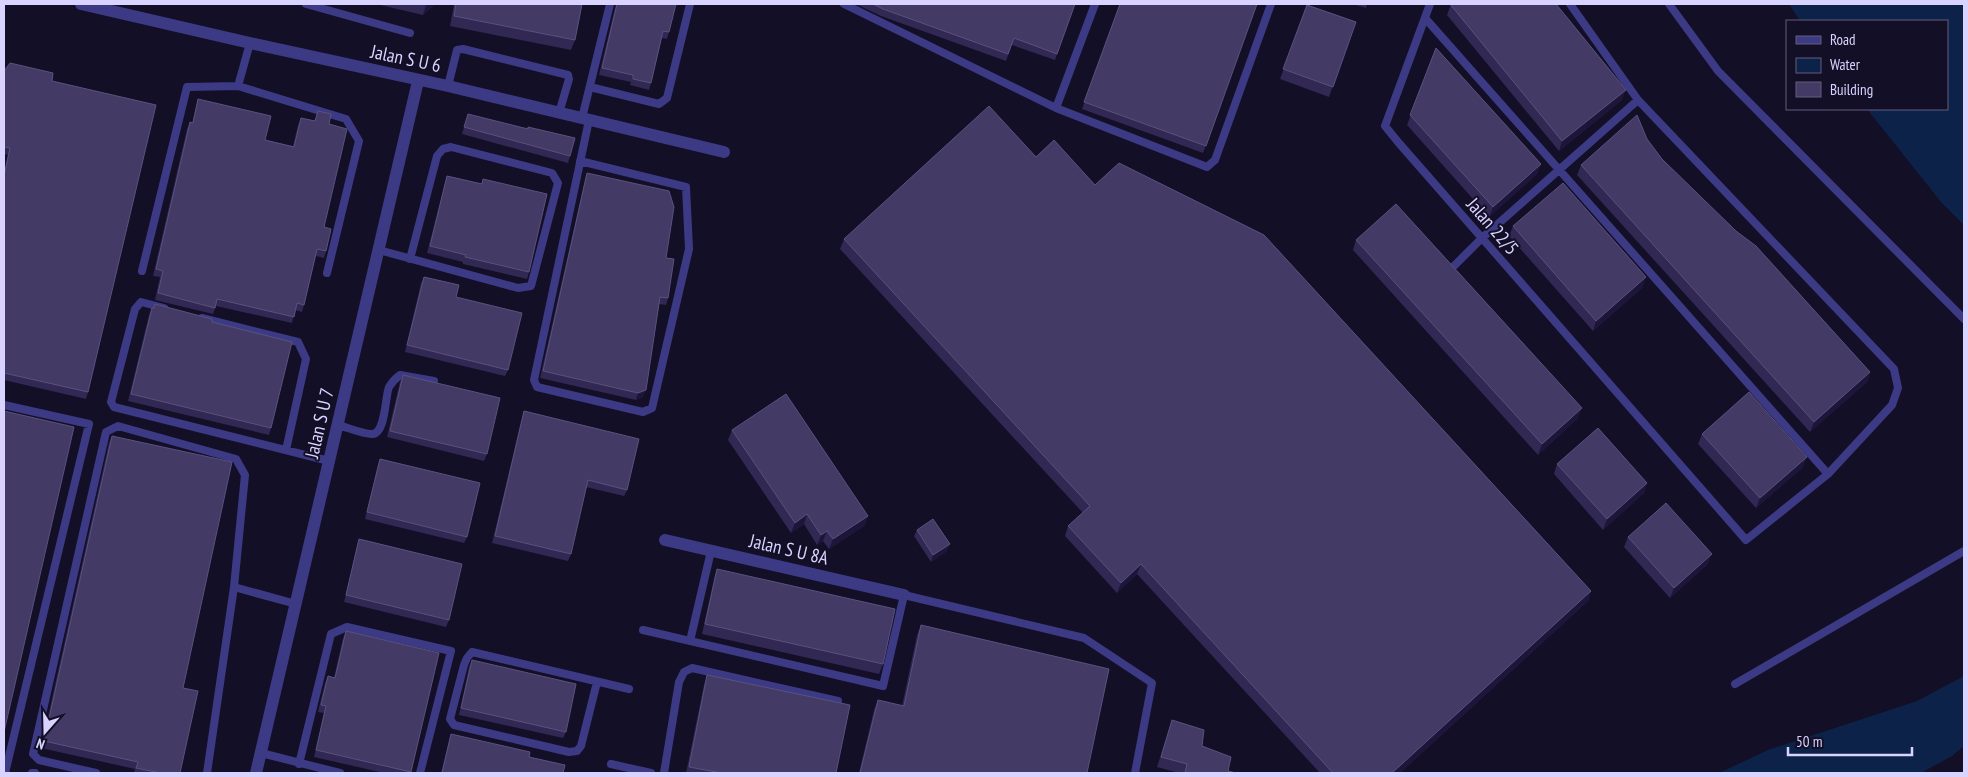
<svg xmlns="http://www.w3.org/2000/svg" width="1968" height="777" font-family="'PT Sans Narrow',sans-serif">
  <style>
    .water { fill: #0c2248 }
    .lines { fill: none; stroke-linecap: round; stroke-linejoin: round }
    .lane { stroke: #3d3a85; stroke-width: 8 }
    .street { stroke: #3d3a85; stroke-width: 12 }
    .wall { fill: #312854 }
    .shaded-wall { fill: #1d163a }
    .building { fill: #433a66; stroke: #5a527e }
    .labels { text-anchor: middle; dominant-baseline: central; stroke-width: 4; stroke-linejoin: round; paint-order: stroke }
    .street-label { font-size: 19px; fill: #d9d4ff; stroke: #130f26 }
  </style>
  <rect width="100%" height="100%" fill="#130f26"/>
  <path class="water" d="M1789,4H1964V225L1941,202L1867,109H1947V21H1800Z
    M1964,676V746L1952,756L1921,773H1719L1768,750L1917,701Z"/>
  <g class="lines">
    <path class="lane" d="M306,4L410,33
      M844,4L1056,108L1207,167L1215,160L1271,4
      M1430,4L1385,126L1398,142L1746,540L1828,474L1892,405L1898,388L1894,369L1638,100L1570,4
      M1669,4L1718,71L1964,319
      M1425,18L1828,474
      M250,43L238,86L346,119L359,141L327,273
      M448,86L457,50L463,49L568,75L569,79L559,113
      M590,87L659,104L667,98L690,4
      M1056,108L1095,4
      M582,118L610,4
      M580,161L686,187L689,249L652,408L643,412L537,387L534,380L589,120
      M379,250L518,288L531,286L558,183L552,173L451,147L443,149L437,156L410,259
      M1454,266L1482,238L1638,100
      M142,271L187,87L238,86
      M164,308L141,302L135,309L111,402L114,407L329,461
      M202,318L298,342L306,359L286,450
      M4,405L89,424L5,773
      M338,425C346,427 365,435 373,434C386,432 385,396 389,387C392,382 396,378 400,375L434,381
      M234,587L296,604
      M643,630L883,686L904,595L1084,638L1152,683L1135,773
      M690,641L711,551
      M597,682L581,746L577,751L569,752L454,725L450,719L464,665L467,658L472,652L629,689
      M1735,684L1964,551
      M261,753L340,773
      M299,764L331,634L347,627L451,651L420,773
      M611,764L651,773
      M32,773H35
      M96,773L39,760L33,754L106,432L118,426L236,459L245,475L234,587L207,773
      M664,773L679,682L684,672L692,668L838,701"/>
    <path class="street" d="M81,4L250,43L448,86L724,152
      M665,540L904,595
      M256,773L418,81"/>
  </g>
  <path class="wall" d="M376,4H435L423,15Z
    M454,4H582L575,40L571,50L450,26Z
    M616,4H676L669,32L667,39L662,38L651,83L649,90L630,85L631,82L599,75Z
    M856,4H1075L1055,60L1012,45L1006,61L881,16Z
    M1120,4H1257L1203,153L1082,109Z
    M1353,4H1367L1366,8Z
    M1451,4L1622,100L1559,151L1447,15Z
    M1307,5L1356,22L1329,97L1280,79Z
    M1436,48L1541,164L1537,174L1489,217L1407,125Z
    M4,71L52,81L88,392L86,399L4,380V172L8,155L4,154Z
    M198,99L265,140L293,146L298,125L301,118L315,121L318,111L329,124L324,227L326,251L324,258L316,256L304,305L302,312L295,310L292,323L216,306L213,314L155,300L160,277L153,276L187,129L190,122L192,123Z
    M468,114L570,156L568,163L462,134Z
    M1647,139L1662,159L1870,372L1867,382L1810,432L1577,175L1581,165Z
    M1036,157L1095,185L1591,591L1588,601L1400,773H1320L1137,574L1117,593L1065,536L1068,526L1083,513L840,249L844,239Z
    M587,173L666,258L668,298L666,305L659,304L643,397L636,400L540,378L585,180Z
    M447,176L481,184L483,179L529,272L527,279L463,264V262L427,253L445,183Z
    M1513,226L1643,287L1593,331L1509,236Z
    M1356,240L1578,418L1538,455L1353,250Z
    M424,277L456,297L508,370L505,376L405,352L421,283Z
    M155,304L212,322L271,428L269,435L128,401L149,315L152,308H154Z
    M403,375L487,454L484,461L387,437L400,382Z
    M524,411L627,490L624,496L586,487L571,554L568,561L492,543L522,418Z
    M732,430L868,516L864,526L829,549L823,541L817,545L804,524L791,533L728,440Z
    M1702,434L1803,467L1756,508L1698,444Z
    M112,436L183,688L180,773H134L135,769L41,748L109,443Z
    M380,459L467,537L464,543L365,519L378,465Z
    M1557,464L1647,483L1644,493L1603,530L1554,474Z
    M917,530L947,551L931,562L914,536Z
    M1628,537L1708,564L1670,598L1624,547Z
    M359,539L449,620L446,627L344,602L357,546Z
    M717,569L883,664L879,674L702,634L714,579Z
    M921,625L1087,773H859L874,710L878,700L902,706L917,635Z
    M346,631L439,653L410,773H384L314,757L324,713L318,712L325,683L328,676L334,678L343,638Z
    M472,660L566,732L563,738L459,715L469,667Z
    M707,675L836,773H686L704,685Z
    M1172,720L1202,746L1228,771L1236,773H1179L1157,767Z
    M451,734L529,757L563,773H441L449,741Z"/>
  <path class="shaded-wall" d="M427,4H435L423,15L426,5Z
    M1626,90L1622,100L1559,151L1562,141Z
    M1541,164L1537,174L1489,217L1493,207Z
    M1646,277L1643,287L1593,331L1596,321Z
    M1870,372L1867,382L1810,432L1814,422Z
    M646,390L643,397L636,400L638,393Z
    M1582,408L1578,418L1538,455L1542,444Z
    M1807,457L1803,467L1756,508L1760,498Z
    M1647,483L1644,493L1603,530L1607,519Z
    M807,514L804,524L791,533L795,523Z
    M868,516L864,526L829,549L833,539Z
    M827,531L823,541L817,545L821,535Z
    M950,544L947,551L931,562L933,555Z
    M1712,554L1708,564L1670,598L1674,588Z
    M1141,564L1137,574L1117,593L1121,583Z
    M1591,591L1588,601L1400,773H1392Z"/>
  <path class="building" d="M456,4H582L575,40L454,16Z
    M617,4H676L669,32L663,31L651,83L633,79V75L602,68Z
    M873,4H1075L1057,54L1014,38L1008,54L883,9Z
    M1120,4H1257L1206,146L1084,102Z
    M1450,4H1556L1626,90L1562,141Z
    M1307,5L1356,22L1333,87L1283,69Z
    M1436,48L1541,164L1493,207L1410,115Z
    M10,63L53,73L52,81L156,105L88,392L4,373V176L10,148L4,147V71Z
    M198,99L271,116L265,140L294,147L301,118L315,121L318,111L331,114L329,124L347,129L324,227L331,229L326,251L317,249L304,305L297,303L294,317L217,299L215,308L158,293L163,271L156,269L190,122L193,123Z
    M989,106L1036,157L1054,140L1095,185L1119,163L1264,235L1591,591L1392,773H1333L1141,564L1121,583L1068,526L1090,506L844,239Z
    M468,114L528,129V127L575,138L570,156L464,127Z
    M1637,115L1647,139L1662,159L1736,231L1756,246L1870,372L1814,422L1581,165Z
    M587,173L669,191L674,207L666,258L674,259L668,298L660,297L646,390L638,393L543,371Z
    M447,176L482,184L483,179L547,194L529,272L465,257L466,255L430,246Z
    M1563,183L1646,277L1596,321L1513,226Z
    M1396,204L1582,408L1542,444L1356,240Z
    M424,277L459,285L456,297L522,313L508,370L407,345Z
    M155,304L212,319V322L292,342L271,428L131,394L152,308H154Z
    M403,375L500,398L487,454L390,431Z
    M1749,392L1807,457L1760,498L1702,434Z
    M786,394L868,516L833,539L827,531L821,535L807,514L795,523L732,430Z
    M4,411L74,427L4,732Z
    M524,411L639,439L627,490L588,480L571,554L495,536Z
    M1598,428L1647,483L1607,519L1557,464Z
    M112,436L232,462L183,688L198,691L180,773H160L136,768L138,762L44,741Z
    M380,459L480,483L467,537L367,512Z
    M1666,503L1712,554L1674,588L1628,537Z
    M933,519L950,544L933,555L917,530Z
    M359,539L462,564L449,620L346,595Z
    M717,569L895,609L883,664L705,624Z
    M921,625L1109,669L1087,773H860L878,700L904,706Z
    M346,631L439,653L411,772L316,750L326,706L321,705L328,676L335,678Z
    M472,660L576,684L566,732L461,708Z
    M707,675L850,705L836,773H722L689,767Z
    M1172,720L1204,730L1202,746L1231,757L1228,771L1236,773H1185L1187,764L1161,757Z
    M451,734L530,752L529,757L565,765L563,773H442Z"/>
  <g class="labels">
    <g class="street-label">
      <text transform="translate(406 58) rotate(12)">Jalan S U 6</text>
      <text transform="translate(1493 226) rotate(49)">Jalan 22/5</text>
      <text transform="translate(319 423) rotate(-77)">Jalan S U 7</text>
      <text transform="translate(789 549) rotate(13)">Jalan S U 8A</text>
    </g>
  </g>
  <rect width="1968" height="777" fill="none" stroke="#d9d4ff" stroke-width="10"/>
  <rect x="1786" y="20" width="162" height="90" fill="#130f26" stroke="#625e7d"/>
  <rect x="1796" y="36" width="25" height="8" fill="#3d3a85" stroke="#625e7d"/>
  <text x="1830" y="45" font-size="15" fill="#d9d4ff">Road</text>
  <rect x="1796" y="58" width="25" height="15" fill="#0c2248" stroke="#625e7d"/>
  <text x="1830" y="70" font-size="15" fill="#d9d4ff">Water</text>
  <rect x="1796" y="82" width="25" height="15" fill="#433a66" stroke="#625e7d"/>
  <text x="1830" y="95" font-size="15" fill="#d9d4ff">Building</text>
  <g transform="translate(45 732) rotate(200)" stroke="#130f26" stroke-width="4" paint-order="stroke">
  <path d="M0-4L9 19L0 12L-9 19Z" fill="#d9d4ff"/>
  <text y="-8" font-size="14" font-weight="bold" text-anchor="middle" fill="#d9d4ff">N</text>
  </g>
  <path d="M1788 747v8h124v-8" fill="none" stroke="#d9d4ff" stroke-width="2.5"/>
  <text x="1796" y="747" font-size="15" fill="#d9d4ff" stroke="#130f26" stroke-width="4" paint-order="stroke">50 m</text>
</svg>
